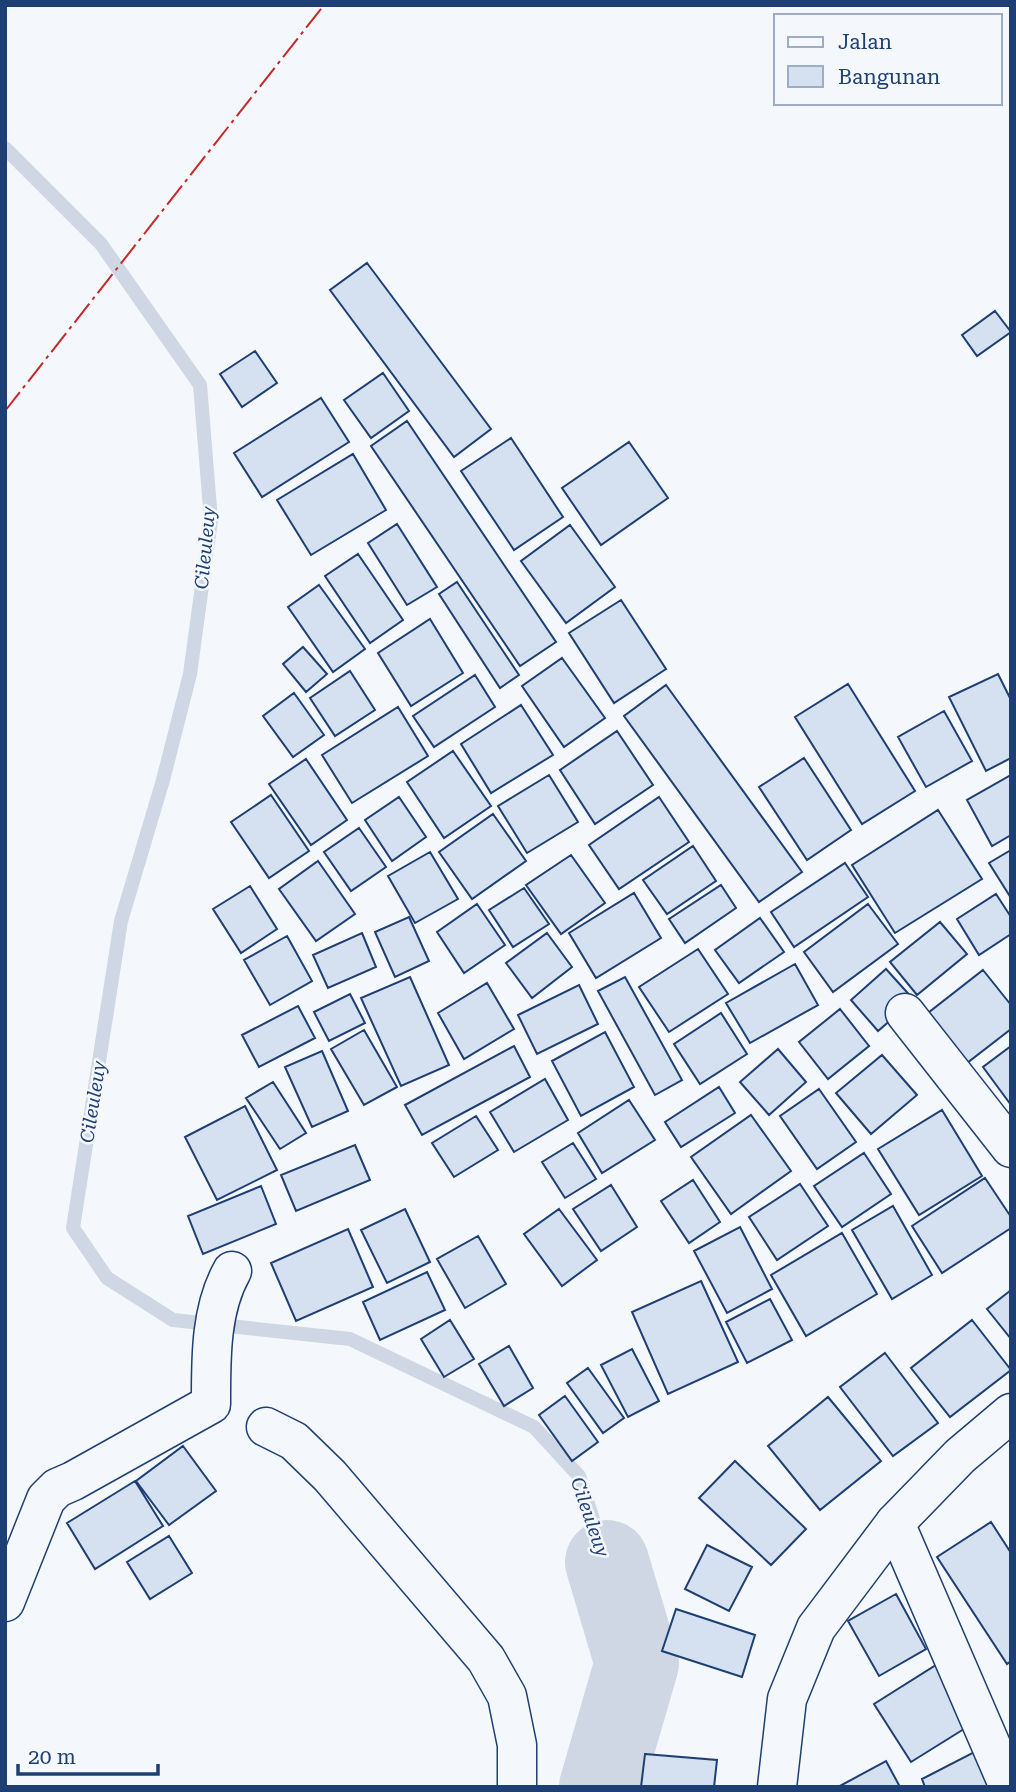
<svg xmlns="http://www.w3.org/2000/svg" width="1016" height="1792" font-family="'Roboto Serif',serif">
  <style>
    .lines { fill: none; stroke-linecap: round; stroke-linejoin: round }
    .stream { stroke: #cfd7e4; stroke-width: 14 }
    .river { stroke: #cfd7e4; stroke-width: 84 }
    .building { fill: #d5e0f0; stroke: #1d3f73; stroke-width: 2 }
    .minor-casing { stroke: #1d3f73; stroke-width: 41 }
    .tertiary-casing { stroke: #1d3f73; stroke-width: 41 }
    .minor { stroke: #f4f7fb; stroke-width: 38 }
    .tertiary { stroke: #f4f7fb; stroke-width: 38 }
    .power { stroke: #c62828; stroke-width: 2; stroke-dasharray: 24 5 3.5 5; stroke-linecap: butt }
    .labels { text-anchor: middle; dominant-baseline: central; stroke-width: 5; stroke-linejoin: round; paint-order: stroke }
    .water-label { font-size: 19px; font-style: italic; fill: #1d3f73; stroke: #f4f7fb }
  </style>
  <rect width="100%" height="100%" fill="#f4f7fb"/>
  <g class="lines">
    <path class="stream" d="M5,148L101,244L200,385L211,520L190,674L163,780L121,921L73,1228L107,1278L173,1320L350,1339L534,1427L579,1476L607,1562"/>
    <path class="river" d="M601,1787L637,1663L607,1562"/>
  </g>
  <path class="building" d="M367,263L491,429L454,457L330,290Z
    M995,311L1011,332L977,356L962,335Z
    M255,351L277,383L242,407L220,374Z
    M383,373L409,411L371,438L344,400Z
    M321,398L349,442L262,497L234,453Z
    M407,421L556,642L520,666L371,446Z
    M511,438L563,517L514,550L461,471Z
    M629,442L668,498L601,545L562,488Z
    M353,454L386,510L311,555L277,500Z
    M397,524L437,587L407,605L368,543Z
    M570,525L615,587L566,623L521,561Z
    M358,554L403,620L370,643L325,576Z
    M457,582L519,675L500,688L439,594Z
    M319,585L365,649L333,672L288,607Z
    M621,600L666,669L614,703L569,633Z
    M430,619L463,673L411,706L378,653Z
    M303,647L327,674L306,692L283,664Z
    M562,658L605,718L564,747L522,686Z
    M350,671L375,710L335,736L310,698Z
    M998,674L1011,700V758L986,771L949,697Z
    M475,675L495,707L434,747L413,716Z
    M848,684L915,791L862,824L795,717Z
    M666,685L802,872L759,902L624,716Z
    M294,693L324,735L293,757L263,716Z
    M521,705L553,755L491,793L461,744Z
    M398,707L428,756L352,803L322,755Z
    M944,711L972,761L926,787L898,737Z
    M617,731L653,785L595,824L560,770Z
    M453,751L491,806L444,838L407,782Z
    M804,758L851,830L807,860L759,787Z
    M306,759L347,820L311,845L269,784Z
    M549,775L578,822L527,853L498,806Z
    M1011,775V835L992,846L967,800Z
    M271,795L309,851L269,878L231,822Z
    M399,797L426,837L392,861L365,820Z
    M659,797L689,842L619,889L589,845Z
    M938,810L982,879L895,933L852,865Z
    M493,814L526,861L472,899L439,852Z
    M359,828L386,867L351,891L324,852Z
    M693,846L716,881L667,914L643,880Z
    M1011,850V898L989,863Z
    M430,852L458,899L415,923L388,876Z
    M571,855L605,903L561,934L526,885Z
    M318,861L355,914L316,941L279,889Z
    M845,863L868,897L794,947L771,912Z
    M721,885L736,908L685,943L669,919Z
    M250,886L277,929L241,953L213,909Z
    M524,888L549,924L513,947L489,910Z
    M634,893L661,938L596,978L569,933Z
    M996,894L1011,917V934L979,955L957,919Z
    M477,904L505,945L464,973L437,932Z
    M868,904L898,944L833,992L804,952Z
    M409,917L429,961L395,977L375,932Z
    M760,918L784,952L739,983L715,950Z
    M940,922L967,954L917,995L890,962Z
    M362,933L376,967L328,988L313,955Z
    M547,933L572,967L532,998L506,963Z
    M287,936L312,981L270,1005L244,960Z
    M698,949L728,994L669,1032L639,987Z
    M795,964L818,1005L750,1043L726,1003Z
    M886,969L914,1000L878,1031L851,1000Z
    M983,970L1011,1005V1029L967,1063L928,1013Z
    M410,977L449,1065L401,1086L361,998Z
    M625,977L682,1080L655,1095L598,991Z
    M487,983L514,1029L464,1059L438,1013Z
    M579,985L598,1024L537,1054L518,1015Z
    M350,994L365,1023L329,1041L314,1012Z
    M298,1006L315,1038L259,1067L242,1035Z
    M840,1009L869,1046L828,1079L799,1042Z
    M721,1013L747,1054L700,1084L674,1044Z
    M364,1030L397,1087L364,1105L331,1049Z
    M605,1032L634,1087L581,1116L552,1061Z
    M514,1046L530,1077L422,1135L405,1105Z
    M1011,1046V1105L983,1067Z
    M778,1049L806,1082L769,1115L740,1082Z
    M322,1051L348,1111L312,1127L285,1067Z
    M882,1055L917,1095L871,1134L836,1093Z
    M545,1079L568,1120L514,1152L490,1112Z
    M273,1082L306,1133L280,1149L246,1098Z
    M719,1087L735,1113L681,1147L665,1122Z
    M819,1089L856,1142L817,1169L780,1116Z
    M629,1100L655,1140L602,1173L578,1133Z
    M245,1106L277,1170L217,1200L185,1137Z
    M942,1110L982,1176L919,1215L878,1149Z
    M751,1115L791,1171L731,1214L691,1157Z
    M476,1116L498,1150L454,1177L432,1143Z
    M573,1143L596,1179L565,1198L542,1162Z
    M355,1145L370,1180L296,1211L281,1175Z
    M864,1153L891,1194L842,1227L814,1186Z
    M985,1178L1011,1217V1228L942,1273L912,1226Z
    M693,1180L720,1222L689,1243L661,1201Z
    M800,1184L828,1226L777,1260L749,1217Z
    M611,1185L637,1227L601,1251L573,1209Z
    M261,1186L276,1224L203,1254L188,1216Z
    M893,1206L932,1275L892,1299L852,1230Z
    M405,1209L430,1262L387,1283L361,1230Z
    M559,1209L597,1260L562,1286L524,1234Z
    M740,1227L772,1289L727,1313L694,1251Z
    M348,1229L373,1287L296,1321L271,1263Z
    M842,1233L877,1294L806,1336L771,1275Z
    M478,1236L506,1284L465,1308L437,1259Z
    M427,1272L445,1310L380,1340L363,1302Z
    M701,1281L738,1362L668,1394L632,1312Z
    M1011,1290V1339L987,1309Z
    M770,1299L792,1340L747,1363L726,1322Z
    M450,1320L474,1359L444,1377L421,1339Z
    M972,1320L1011,1370L950,1417L911,1368Z
    M509,1346L533,1388L504,1406L479,1364Z
    M632,1349L659,1401L628,1417L601,1365Z
    M885,1353L938,1423L893,1456L840,1387Z
    M588,1368L624,1418L603,1433L567,1383Z
    M565,1396L598,1442L572,1461L539,1415Z
    M828,1397L881,1461L820,1510L768,1446Z
    M183,1446L216,1491L169,1525L136,1481Z
    M735,1461L806,1529L771,1565L699,1498Z
    M135,1481L163,1526L95,1569L67,1523Z
    M991,1522L1011,1553V1661L1007,1664L937,1557Z
    M169,1536L192,1573L150,1599L127,1562Z
    M707,1545L752,1567L729,1611L685,1589Z
    M896,1594L926,1649L879,1676L848,1621Z
    M676,1609L755,1635L742,1677L662,1651Z
    M944,1660L980,1719L911,1762L874,1704Z
    M984,1747L1004,1787H925L922,1779Z
    M645,1754L717,1760L714,1787H641Z
    M886,1761L900,1787H838Z"/>
  <g class="lines">
    <g class="minor-casing">
      <path id="minor" d="M905,1013L1011,1148
        M266,1427L294,1441L330,1476L486,1659L507,1696L517,1745V1787
        M895,1523L1009,1787
        M5,1602L46,1499L57,1488L73,1481L211,1404C211,1360 210,1310 232,1271"/>
    </g>
    <g class="tertiary-casing">
      <path id="tertiary" d="M777,1787L787,1699L816,1628L895,1523L960,1456L1011,1413"/>
    </g>
    <use href="#minor" class="minor"/>
    <use href="#tertiary" class="tertiary"/>
    <path class="power" d="M5,411L324,5"/>
  </g>
  <g class="labels">
    <g class="water-label">
      <text transform="translate(205 548) rotate(-85)">Cileuleuy</text>
      <text transform="translate(93 1102) rotate(-81)">Cileuleuy</text>
      <text transform="translate(590 1517) rotate(71)">Cileuleuy</text>
    </g>
  </g>
  <rect width="1016" height="1792" fill="none" stroke="#1d3f73" stroke-width="14"/>
  <rect x="774" y="14" width="228" height="91" fill="#f4f7fb" stroke="#9eadc5" stroke-width="2"/>
  <rect x="788" y="37" width="35" height="10" fill="#f4f7fb" stroke="#9eadc5" stroke-width="2"/>
  <text x="838" y="49" font-size="21" fill="#1d3f73">Jalan</text>
  <rect x="788" y="66" width="35" height="21" fill="#d5e0f0" stroke="#9eadc5" stroke-width="2"/>
  <text x="838" y="84" font-size="21" fill="#1d3f73">Bangunan</text>
  <path d="M18 1764v10h140v-10" fill="none" stroke="#1d3f73" stroke-width="3.5"/>
  <text x="28" y="1764" font-size="21" fill="#1d3f73" stroke="#f4f7fb" stroke-width="5" paint-order="stroke">20 m</text>
</svg>
